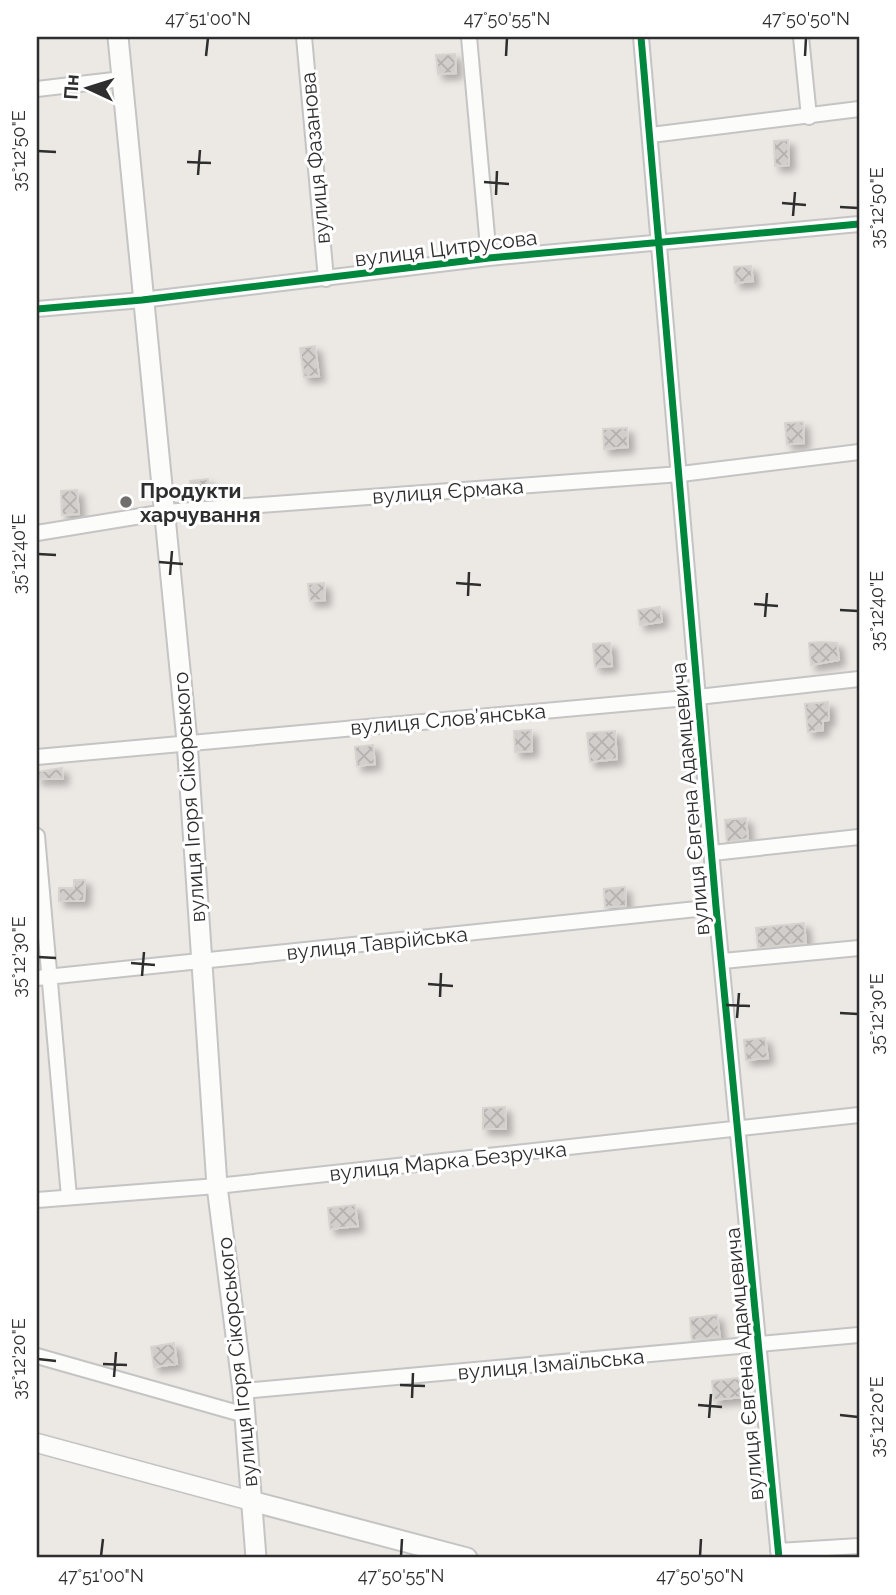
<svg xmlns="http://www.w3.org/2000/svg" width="896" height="1595" font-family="Raleway,sans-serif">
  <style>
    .building { fill: url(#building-cross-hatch); stroke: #d7d4d0; stroke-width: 2; filter: url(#shadow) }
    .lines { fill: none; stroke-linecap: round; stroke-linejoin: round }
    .minor-casing { stroke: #c5c4c5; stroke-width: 18 }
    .tertiary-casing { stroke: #c5c4c5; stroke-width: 21 }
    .secondary-casing { stroke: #c5c4c5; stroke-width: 23 }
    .minor { stroke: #fcfcfb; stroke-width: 14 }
    .tertiary { stroke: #fcfcfb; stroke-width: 18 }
    .secondary { stroke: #fcfcfb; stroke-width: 19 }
    .cycleway-casing { stroke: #fff; stroke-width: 11 }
    .cycleway { stroke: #00873e; stroke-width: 7 }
    .ticks { fill: none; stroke: #2e2e2e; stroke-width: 2.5 }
    .poi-dot { fill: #706f6e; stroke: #fff; stroke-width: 2.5 }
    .labels { text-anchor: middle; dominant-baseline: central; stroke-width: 6; stroke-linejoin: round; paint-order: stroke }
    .street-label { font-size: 21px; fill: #2e2e2e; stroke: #fff }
    .poi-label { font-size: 21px; font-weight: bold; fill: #2e2e2e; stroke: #fff; text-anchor: start }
    .neatline { fill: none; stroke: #2e2e2e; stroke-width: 2.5 }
    .ticks-label { font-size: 18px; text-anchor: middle; fill: #2e2e2e }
  </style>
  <defs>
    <pattern id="building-cross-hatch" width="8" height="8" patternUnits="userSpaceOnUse" patternTransform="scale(1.75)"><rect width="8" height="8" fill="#d1cecb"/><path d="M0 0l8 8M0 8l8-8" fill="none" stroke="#b4b1af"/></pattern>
    <filter id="shadow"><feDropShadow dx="5.5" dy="5.5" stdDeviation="3.5" flood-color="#0004"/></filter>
  </defs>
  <rect width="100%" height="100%" fill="#ece8e4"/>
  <path class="building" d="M455,54L456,73L438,74L436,55Z
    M788,140L789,165L775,166L774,141Z
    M751,266L753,281L735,283L734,267Z
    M315,346L319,376L304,377L300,348Z
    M803,422L804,443L787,444L785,423Z
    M627,428L628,447L604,449L603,429Z
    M208,479L210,499L192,500L190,481Z
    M77,490L79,514L62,515L61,491Z
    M324,583L325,600L310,601L308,584Z
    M660,607L662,622L640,625L638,610Z
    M821,642L837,643L839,660L811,665L809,643Z
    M610,643L612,666L595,667L593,644Z
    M828,702L829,720L823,721V730L808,732L805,704Z
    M531,730L532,751L515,752L514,731Z
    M615,731L617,759L590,762L587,733Z
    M373,745L375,764L357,766L355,747Z
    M62,768L63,779H37V772Z
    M746,818L748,839L727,842L725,820Z
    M74,880H85L84,901H59V888H74Z
    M625,887L626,906L605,907L604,889Z
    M804,923L806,943L758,948L756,928Z
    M765,1038L768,1058L746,1060L744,1040Z
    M505,1107L506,1129H483V1108Z
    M355,1205L358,1226L330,1229L328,1208Z
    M717,1315L720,1337L692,1340L690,1318Z
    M174,1343L177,1364L154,1367L151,1347Z
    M739,1378L742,1397L714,1400L712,1381Z"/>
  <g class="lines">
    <g class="minor-casing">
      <path id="minor" d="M304,37L326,279
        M469,37L489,258
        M641,37L716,907L779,1558
        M801,37L809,117
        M37,89L122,79
        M651,135L859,109
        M37,309L142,300L489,258L859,224
        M37,533L165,512L681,474L859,452
        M37,757L698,697L859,679
        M37,836L69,1197
        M712,853L859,837
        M723,961L859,948
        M37,978L716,907
        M37,1200L217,1186L859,1115
        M37,1356L245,1415
        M243,1391L859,1335
        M778,1551L859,1546"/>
    </g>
    <g class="tertiary-casing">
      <path id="tertiary" d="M37,1443L251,1501"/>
    </g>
    <g class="secondary-casing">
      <path id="secondary" d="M118,37L187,741L217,1186L243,1391L256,1558
        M251,1501L467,1558"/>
    </g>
    <use href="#minor" class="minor"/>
    <use href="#tertiary" class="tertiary"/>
    <use href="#secondary" class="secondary"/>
    <g class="cycleway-casing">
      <path id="cycleway" d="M641,37L716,907L779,1558
        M37,309L142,300L489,258L859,224"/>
    </g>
    <use href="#cycleway" class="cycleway"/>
  </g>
  <path class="ticks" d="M206,56L208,38M506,56L507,38M805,56L806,38M38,151L56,152M187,162L211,163M198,175L200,150M484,182L509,184M496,195L497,171M782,203L806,205M840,207L858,208M793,216L795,192M38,554L56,555M159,562L183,564M170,575L172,551M456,583L481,585M468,596L469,572M754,604L778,606M840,610L858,611M765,617L767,593M38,957L56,958M131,963L155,965M142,976L144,952M428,984L453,986M440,997L441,973M726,1005L750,1006M840,1013L858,1014M737,1018L739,993M38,1359L56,1361M103,1364L127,1365M114,1377L116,1352M400,1385L425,1386M412,1398L413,1373M698,1405L722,1407M840,1415L858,1417M709,1418L711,1394M101,1556L103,1539M401,1556L402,1539M700,1556L701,1539"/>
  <circle class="poi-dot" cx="126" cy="502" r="7"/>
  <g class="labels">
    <g class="street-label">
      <text transform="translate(315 158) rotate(-95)">вулиця Фазанова</text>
      <text transform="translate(446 248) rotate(-7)">вулиця Цитрусова</text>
      <text transform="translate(448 491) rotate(-4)">вулиця Єрмака</text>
      <text transform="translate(448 719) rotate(-5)">вулиця Слов’янська</text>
      <text transform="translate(189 797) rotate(-94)">вулиця Ігоря Сікорського</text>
      <text transform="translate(690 799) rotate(-95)">вулиця Євгена Адамцевича</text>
      <text transform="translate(377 943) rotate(-6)">вулиця Таврійська</text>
      <text transform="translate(448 1161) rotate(-6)">вулиця Марка Безручка</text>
      <text transform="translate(237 1362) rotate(-96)">вулиця Ігоря Сікорського</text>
      <text transform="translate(551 1364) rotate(-5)">вулиця Ізмаїльська</text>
      <text transform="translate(744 1364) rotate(-95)">вулиця Євгена Адамцевича</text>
    </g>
    <g class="poi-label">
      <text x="140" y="490">Продукти<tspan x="140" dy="24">харчування</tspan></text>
    </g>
  </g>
  <rect width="896" height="1595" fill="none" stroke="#ffffff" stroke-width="77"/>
  <g transform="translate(88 88) rotate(274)" stroke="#ffffff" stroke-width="5" paint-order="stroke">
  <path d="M0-5L12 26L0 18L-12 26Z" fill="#2e2e2e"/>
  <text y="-10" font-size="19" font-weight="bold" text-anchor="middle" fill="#2e2e2e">Пн</text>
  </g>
  <rect x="38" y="38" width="820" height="1518" class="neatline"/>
  <g class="ticks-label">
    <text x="208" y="25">47°51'00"N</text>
    <text x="507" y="25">47°50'55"N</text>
    <text x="806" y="25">47°50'50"N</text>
    <text transform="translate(19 151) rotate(-90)" y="6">35°12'50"E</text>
    <text transform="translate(877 208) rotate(-90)" y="6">35°12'50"E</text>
    <text transform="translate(19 554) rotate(-90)" y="6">35°12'40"E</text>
    <text transform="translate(877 611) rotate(-90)" y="6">35°12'40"E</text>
    <text transform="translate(19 957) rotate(-90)" y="6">35°12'30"E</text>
    <text transform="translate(877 1014) rotate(-90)" y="6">35°12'30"E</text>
    <text transform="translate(19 1359) rotate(-90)" y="6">35°12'20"E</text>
    <text transform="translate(877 1417) rotate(-90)" y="6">35°12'20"E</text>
    <text x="101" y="1582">47°51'00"N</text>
    <text x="401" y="1582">47°50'55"N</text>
    <text x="700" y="1582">47°50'50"N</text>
  </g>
</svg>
